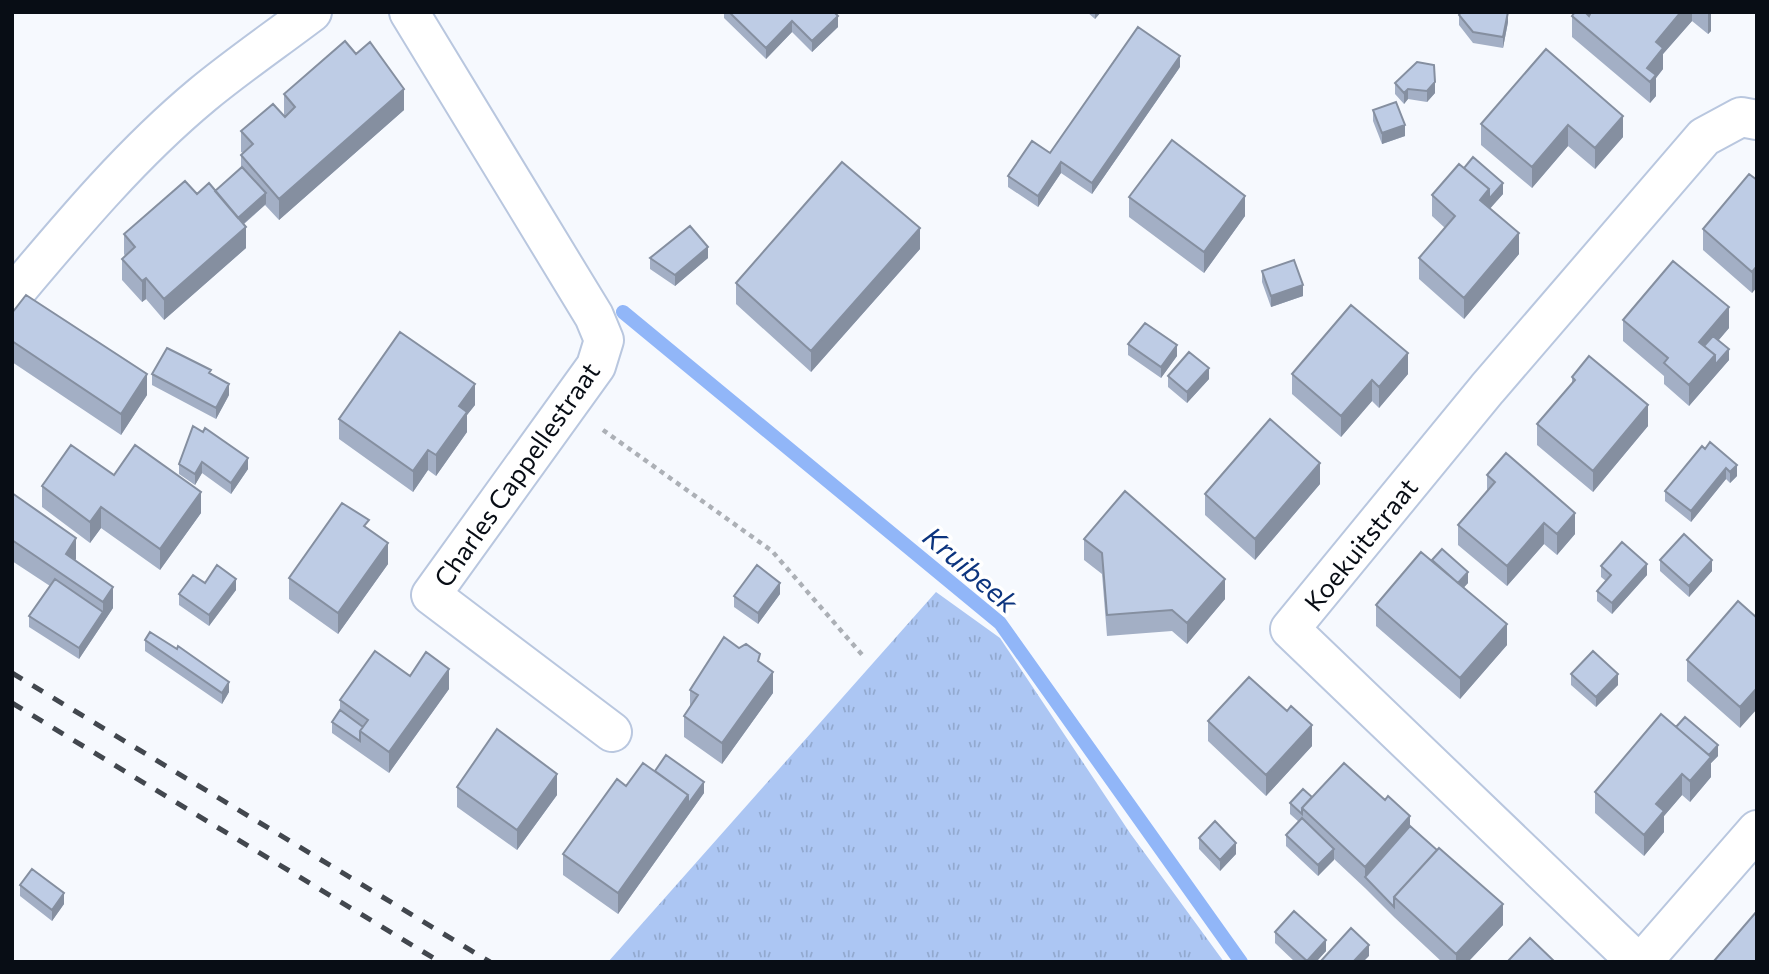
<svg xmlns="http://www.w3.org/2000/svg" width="1769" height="974" font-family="Commissioner,sans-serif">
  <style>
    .grass { fill: url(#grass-tufts) }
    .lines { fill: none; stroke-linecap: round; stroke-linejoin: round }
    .stream { stroke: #91b6f8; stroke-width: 14 }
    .minor-casing { stroke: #b9c7df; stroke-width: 42 }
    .path { stroke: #acb0b6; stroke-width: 4.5; stroke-dasharray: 5 5; stroke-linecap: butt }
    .minor { stroke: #fff; stroke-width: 38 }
    .rail { stroke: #42474e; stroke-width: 5; stroke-dasharray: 12 12; stroke-linecap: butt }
    .wall { fill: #a3afc5 }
    .shaded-wall { fill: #858fa0 }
    .building { fill: #becce5; stroke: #858fa0; stroke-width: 2 }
    .labels { text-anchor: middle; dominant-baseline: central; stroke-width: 7; stroke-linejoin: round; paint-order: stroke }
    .street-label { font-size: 26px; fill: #080d15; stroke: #fff }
    .water-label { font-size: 28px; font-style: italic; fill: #0c347e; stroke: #fff }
  </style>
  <defs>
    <pattern id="grass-tufts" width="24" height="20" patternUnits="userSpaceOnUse" patternTransform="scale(1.75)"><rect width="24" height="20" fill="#acc6f3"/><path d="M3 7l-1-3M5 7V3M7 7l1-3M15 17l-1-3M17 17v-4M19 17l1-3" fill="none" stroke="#92a9cf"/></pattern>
  </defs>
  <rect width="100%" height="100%" fill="#f6f9fe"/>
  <path class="grass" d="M936,592L1000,638L1130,833L1224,962H608Z"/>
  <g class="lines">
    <path class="stream" d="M623,312L1000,623L1241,962"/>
    <g class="minor-casing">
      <path id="minor" d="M409,12L594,316L604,340L596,366L431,595L612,732
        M12,296C71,226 131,154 202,95C237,66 275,40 312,12
        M1637,962L1290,629L1487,389L1704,137L1741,117L1757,120
        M1642,962L1757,830"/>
    </g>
    <path class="path" d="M603,430L772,551L864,657"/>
    <use href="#minor" class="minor"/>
    <path class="rail" d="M12,673L490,962
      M12,703L440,962"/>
  </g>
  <path class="wall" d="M724,12H834L838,27L812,52L792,32L766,59L724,18Z
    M1087,12H1101L1095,19Z
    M1590,12H1711V31L1708,34L1692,21L1663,54V69L1656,78V96L1650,103L1572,37V16H1589L1591,13Z
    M1459,15L1508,22L1503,48L1473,43L1459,25Z
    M1546,49L1623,137L1595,169L1568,146L1532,188L1481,145V124Z
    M1180,67L1092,194L1061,173L1038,207L1008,187V176L1050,153Z
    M1395,83L1435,93L1427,102L1408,99L1404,104L1395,94Z
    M284,94L404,110L279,220L265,205L244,224L246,248L164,320L146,299L142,302L122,280V259L125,256L124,254V234L197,194L215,191L241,168V155L243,153L241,152V131L285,116L284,115Z
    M1373,110L1405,136L1382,144L1373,121Z
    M1464,168L1503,194L1490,208L1519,254L1464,319L1419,279V258L1445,228L1432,216V195Z
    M1757,180V287L1752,293L1703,250V229Z
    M1129,197L1245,216L1204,273L1129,217Z
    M920,249L811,372L736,304V283Z
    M650,258H708L675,286L650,269Z
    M1262,271L1303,296L1271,307L1262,282Z
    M12,313L147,395L121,435L12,362Z
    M1623,320L1729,328L1718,341L1729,360L1689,406L1664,384V376L1623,341Z
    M1128,344L1177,356L1161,378L1128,355Z
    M211,373L229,395L216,419L152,385V374Z
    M1292,374H1408L1379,408L1372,401L1341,437L1292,394Z
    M1168,376L1209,379L1187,403L1168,387Z
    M1572,377L1648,426L1593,492L1537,445V424L1572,384Z
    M475,405L467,415V432L436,476L428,470L413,492L339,439V419Z
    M193,426L248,469L231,494L202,473L195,485L179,474V464Z
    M1702,446L1737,476L1730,483L1726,479L1691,522L1665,501V491Z
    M1757,456V470L1755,469V458Z
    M114,475L201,513L160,570L101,528L90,543L42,507V486Z
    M1487,475L1575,534L1557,555L1544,544L1507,586L1458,545V525L1487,492Z
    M1320,484L1255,560L1205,515V494Z
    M12,493L76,559L75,560L113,608L79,659L29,627V616L50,586L12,561Z
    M369,530L388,564L338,634L289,599V578Z
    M1084,539L1225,599L1187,644L1172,631L1107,636L1102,574L1084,560Z
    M1432,560L1468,583L1464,587L1507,645L1460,699L1376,626V605Z
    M1660,560L1712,571L1689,597L1660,571Z
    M1601,566L1647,575L1612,614L1597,601V591L1606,581L1601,577Z
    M205,583L236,590L209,626L179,605V594Z
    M780,594L758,624L734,607V596Z
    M1757,618L1740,728L1687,681V660Z
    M145,640L229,692L222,704L145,651Z
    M760,662L773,693L722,764L684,737V716L690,707V690Z
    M1571,674L1618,685L1596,707L1571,685Z
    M410,676L449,689L389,773L332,733V722L340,710V700Z
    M1208,721L1312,746L1266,796L1208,741Z
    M1676,727L1718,756L1711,763V777L1690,802L1682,795L1664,816V832L1644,856L1595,813V792Z
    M655,771L704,793L618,914L563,875V854L626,786Z
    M457,787L557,795L517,850L457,807Z
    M1312,797L1410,826L1503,925L1468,962H1442L1394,917L1365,888L1334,859L1318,876L1286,846V835L1299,822L1290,814V803Z
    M1199,838L1236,854L1220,871L1199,849Z
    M20,885L64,904L52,921L20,896Z
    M1275,932L1326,951L1316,962H1295L1275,943Z"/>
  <path class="shaded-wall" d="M1095,12H1101L1095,19Z
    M1508,12V22L1503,48V37Z
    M1681,12H1692V21L1663,54V69L1656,78V96L1650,103V82L1647,68L1656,42Z
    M1710,12H1711V31L1708,34V14Z
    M838,16V27L812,52V41Z
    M792,21V32L766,59V48Z
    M1180,56V67L1092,194V183Z
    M1435,82V93L1427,102V91Z
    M404,89V110L279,220V199Z
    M1408,89V99L1404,104V93Z
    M1623,116V137L1595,169V148Z
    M1405,125V136L1382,144V133Z
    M1568,125V146L1532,188V167Z
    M1061,162V173L1038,207V196Z
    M1503,183V194L1480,220V200L1489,189Z
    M266,193V204L233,233V222Z
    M1245,196V216L1204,273V252Z
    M246,227V248L164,320V299Z
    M920,228V249L811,372V351Z
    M1519,233V254L1464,319V298Z
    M708,247V258L675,286V275Z
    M1757,266V287L1752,293V272Z
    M146,278V299L142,302V281Z
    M1303,285V296L1271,307V296Z
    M1729,307V328L1705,356L1699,342Z
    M1177,345V356L1161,378V367Z
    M1729,349V360L1689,406V385L1715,355Z
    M1408,353V374L1379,408V387Z
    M1209,368V379L1187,403V392Z
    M147,374V395L121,435V414Z
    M1372,380V401L1341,437V416Z
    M229,384V395L216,419V408Z
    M475,384V405L467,415V432L436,476V455L459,406Z
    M1648,405V426L1593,492V471Z
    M428,450V470L413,492V471Z
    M248,458V469L231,494V483Z
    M202,462V473L195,485V474Z
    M1320,463V484L1255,560V539Z
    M1737,465V476L1730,483V472Z
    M1726,468V479L1691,522V511Z
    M201,492V513L160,570V549Z
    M101,507V528L90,543V522Z
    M1575,513V534L1557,555V534Z
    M1544,523V544L1507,586V566Z
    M76,538V559L66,574V554Z
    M388,543V564L338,634V613Z
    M1712,560V571L1689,597V586Z
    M1647,564V575L1612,614V603Z
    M1468,572V583L1456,596V585Z
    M236,579V590L209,626V615Z
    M1225,579V599L1187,644V623Z
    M780,583V594L758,624V613Z
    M113,587V608L103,623V602Z
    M103,612V623L79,659V648Z
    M1507,624V645L1460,699V678Z
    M449,669V689L389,773V752Z
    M773,672V693L722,764V743Z
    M1618,674V685L1596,707V697Z
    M229,682V692L222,704V693Z
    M1757,688V709L1740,728V707Z
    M1312,725V746L1266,796V775Z
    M1718,745V756L1711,763V777L1690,802V781L1704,761Z
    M557,774V795L517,850V830Z
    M1682,774V795L1664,816V832L1644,856V835L1656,804Z
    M704,782V793L618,914V893L688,795Z
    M1410,816V837L1365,877V888V867Z
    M1236,843V854L1220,871V860Z
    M1334,849V860L1318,876V865Z
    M64,893V904L52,921V910Z
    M1503,904V925L1468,962H1456V954Z
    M1326,940V951L1316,962H1307Z
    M1369,945V956L1363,962H1353Z"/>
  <path class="building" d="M729,12H834L838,16L812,41L792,21L766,48Z
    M1461,12H1508L1503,37L1473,32L1459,15Z
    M1575,12H1585L1589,16L1591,12H1681L1656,42L1663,48L1647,68L1656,75L1650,82L1572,16Z
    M1138,27L1180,56L1092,183L1061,162L1038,196L1008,176L1032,141L1050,153Z
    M345,41L356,54L370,42L404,89L279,199L241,155L253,144L241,131L273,104L285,117L295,107L284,94Z
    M1546,49L1623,116L1595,148L1568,125L1532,167L1481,124Z
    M1417,62L1434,65L1435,82L1427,91L1408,89L1404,93L1395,83Z
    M1396,102L1405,125L1382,133L1373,110Z
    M1172,140L1245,196L1204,252L1129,197Z
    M1473,157L1503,183L1489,199V189L1464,168Z
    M842,162L920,228L811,351L736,283Z
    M1459,164L1489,189L1480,200L1519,233L1464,298L1419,258L1455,216L1432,195Z
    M242,167L266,193L238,218L215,191Z
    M1749,174L1757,180V266L1752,272L1703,229Z
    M185,181L197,194L209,183L246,227L164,299L146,278L142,281L122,259L135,247L124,234Z
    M690,226L708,247L675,275L650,258Z
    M1294,260L1303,285L1271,296L1262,271Z
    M1673,261L1729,307L1699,342L1715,355L1689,385L1664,363L1668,358L1623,320Z
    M26,295L147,374L121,414L12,341V313Z
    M1351,305L1408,353L1379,387L1372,380L1341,416L1292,374Z
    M1145,323L1177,345L1161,367L1128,344Z
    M400,332L475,384L459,406L467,412L436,455L428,450L413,471L339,419Z
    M1713,336L1729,349L1715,365V355L1704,346Z
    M167,348L211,370L209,373L229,384L216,408L152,374Z
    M1189,352L1209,368L1187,392L1168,376Z
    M1589,356L1648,405L1593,471L1537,424L1575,380L1572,377Z
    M1270,419L1320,463L1255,539L1205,494Z
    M193,426L203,432L205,428L248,458L231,483L202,462L195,474L179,464Z
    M1710,442L1737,465L1730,472L1726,468L1691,511L1665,491L1702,446L1705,449Z
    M71,445L114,475L135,445L201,492L160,549L101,507L90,522L42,486Z
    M1506,453L1575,513L1557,534L1544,523L1507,566L1458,525L1495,482L1487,475Z
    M1125,491L1225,579L1187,623L1172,610L1107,615L1102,553L1084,539Z
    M12,493L76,538L66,554L113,587L103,602L12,540Z
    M342,503L369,520L364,526L388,543L338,613L289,578Z
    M1684,534L1712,560L1689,586L1660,560Z
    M1622,542L1647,564L1612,603L1597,591L1611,575L1601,566Z
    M1442,549L1468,572L1458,583L1432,560Z
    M1421,552L1507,624L1460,678L1376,605Z
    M217,565L236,579L209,615L179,594L193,575L205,583Z
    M757,565L780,583L758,613L734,596Z
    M55,579L103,612L79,648L29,616Z
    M1738,601L1757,618V688L1740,707L1687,660Z
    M150,632L177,649L178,646L229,682L222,693L145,640Z
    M724,637L739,648L746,644L760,654L758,661L773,672L722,743L684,716L698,695L690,690Z
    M375,651L410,676L426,652L449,669L389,752L360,731L368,720L340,700Z
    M1593,651L1618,674L1596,697L1571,674Z
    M1249,677L1287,711L1291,706L1312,725L1266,775L1208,721Z
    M340,710L363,727L360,731V741L332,722Z
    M1661,714L1711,757L1690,781L1682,774L1656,804L1664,811L1644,835L1595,792Z
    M1685,717L1718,745L1709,755L1676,727Z
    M497,729L557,774L517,830L457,787Z
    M666,755L704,782L688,804V795L655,771Z
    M643,763L688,795L618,893L563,854L617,779L626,786Z
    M1344,763L1385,800L1388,796L1410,816L1365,867L1302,808Z
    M1303,789L1312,797L1302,808V814L1290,803Z
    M1302,818L1334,849L1318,865L1286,835Z
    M1215,821L1236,843L1220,860L1199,838Z
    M1410,826L1437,850L1394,897V907L1365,877Z
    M1439,848L1503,904L1456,954L1394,897Z
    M32,869L64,893L52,910L20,885Z
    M1294,911L1326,940L1307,961L1275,932Z
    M1757,911V962H1715L1714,961Z
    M1351,928L1369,945L1353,962H1320Z
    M1530,938L1555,962H1507Z"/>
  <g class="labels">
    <g class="street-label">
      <text transform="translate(516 474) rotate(-55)">Charles Cappellestraat</text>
      <text transform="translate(1360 544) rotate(-51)">Koekuitstraat</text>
    </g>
    <g class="water-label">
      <text transform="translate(971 569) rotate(41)">Kruibeek</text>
    </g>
  </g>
  <rect width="1769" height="974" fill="none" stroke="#080d15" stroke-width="28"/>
</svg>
